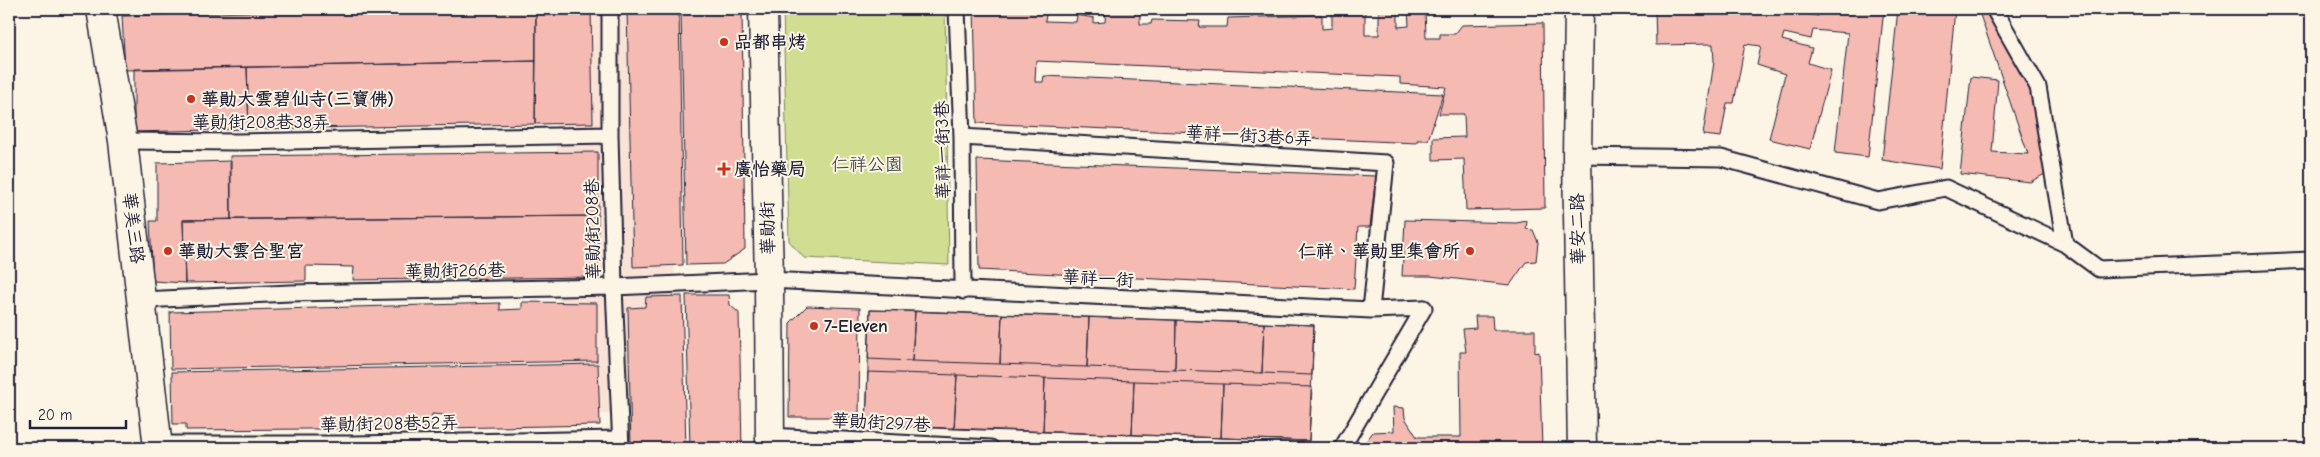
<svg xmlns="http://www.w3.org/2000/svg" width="2320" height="457" font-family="'Comic Neue','LXGW WenKai TC',sans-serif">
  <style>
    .built { fill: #fae3d6 }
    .green { fill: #d1de91; stroke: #7a8066 }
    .building { fill: #f5bab2; stroke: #22223b }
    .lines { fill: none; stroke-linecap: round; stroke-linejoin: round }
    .service-casing { stroke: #22223b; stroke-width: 19 }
    .minor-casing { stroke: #22223b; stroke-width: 31 }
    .service { stroke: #fcf5e5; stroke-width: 15 }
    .minor { stroke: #fcf5e5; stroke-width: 28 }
    .poi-dot { fill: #c8321e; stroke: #fcf5e5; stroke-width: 2 }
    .labels { text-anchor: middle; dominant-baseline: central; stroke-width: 4; stroke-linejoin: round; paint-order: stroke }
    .poi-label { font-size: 18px; font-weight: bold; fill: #22223b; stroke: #fcf5e5; text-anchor: start }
    .street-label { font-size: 18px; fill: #22223b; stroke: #fcf5e5 }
    .park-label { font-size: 18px; fill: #4e5150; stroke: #fcf5e5 }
  </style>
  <rect width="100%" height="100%" fill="#fcf5e5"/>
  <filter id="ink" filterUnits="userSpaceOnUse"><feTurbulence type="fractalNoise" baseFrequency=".02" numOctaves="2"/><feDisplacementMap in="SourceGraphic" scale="10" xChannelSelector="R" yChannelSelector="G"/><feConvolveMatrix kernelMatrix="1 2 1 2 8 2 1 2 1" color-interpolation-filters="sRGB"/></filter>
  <g filter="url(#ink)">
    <path class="built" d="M554,9H667L678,416L561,413Z"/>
    <path class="green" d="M783,9H945L949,265L804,258L789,241Z"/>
    <path class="building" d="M341,9H536V61L125,70L122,16Z
      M536,9H591L593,123L535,124Z
      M627,9H679L683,265L633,267Z
      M681,9H742L745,249L723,264L686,265Z
      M974,9H1047L1045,21L1076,22L1077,15L1094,18V23L1105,22L1106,9H1116L1140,12V24H1151L1152,20L1200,21L1199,27H1227L1228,18L1322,15V29L1332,28V12L1365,10V35H1379V10L1398,9V27L1409,26L1408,9H1425L1426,38H1440V34H1455L1462,25L1543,23L1545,208L1466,210L1464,159L1433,160V138L1465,137L1464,114H1439L1446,87L1400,84V77L1036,61L1035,82H1043L1044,76L1443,94L1428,140H1417V143L977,123Z
      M1655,9H1779L1818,16L1819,9H1884L1868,157L1835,153L1848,33L1813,30L1811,39L1784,33L1782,40L1812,48L1808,63L1831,70L1810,149L1769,139L1785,74L1757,65L1761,46L1745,44L1734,103H1727L1721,137L1703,135L1714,62L1713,44L1656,45Z
      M1898,9H1955L1940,169L1882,160Z
      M1978,9H2007L2012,32L2056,168L2030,182L1960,174L1971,77L1998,80L1992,152L2028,154Z
      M536,61L535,124L249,129L247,67Z
      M247,67L249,129L134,132V69Z
      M598,152V216L231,219L230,156Z
      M977,160L1376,176L1370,227H1358L1354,289L979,270Z
      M231,161V219L183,220L185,283L153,281L150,221H157V163Z
      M598,216V277L353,280L354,267L306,266V281L185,283L183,220Z
      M1405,220L1516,223L1527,221L1526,229L1533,230L1538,242L1536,261L1526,262L1510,285L1430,276H1402Z
      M686,295H729L730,305L739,313L742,448H690Z
      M682,296L686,448H631L628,308L645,307L646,297Z
      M522,302L597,303V361L171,369L170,312L500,303V310L522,309Z
      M807,306L860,308L859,417H789L790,323Z
      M870,310L1314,325L1309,441L866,425Z
      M870,310L915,311L912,361L868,359Z
      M915,311L1002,314L1000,364L912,361Z
      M1002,314L1089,317L1087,367L1000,364Z
      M1475,316H1492L1493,330H1535V353L1539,352L1542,448H1361L1373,432L1394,431L1393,407L1404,408L1405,418L1417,437H1461L1460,352H1466L1463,329L1476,328Z
      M1089,317L1176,320L1175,370L1087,367Z
      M1176,320L1264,323L1262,373L1175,370Z
      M1264,323L1314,325L1312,375L1262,373Z
      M598,364L600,425L444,428L445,415L432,414L431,428L186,430V424H173L172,372Z
      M868,372L957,375L954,429L866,425Z
      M957,375L1045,378L1043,432L954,429Z
      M1045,378L1134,381L1132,435L1043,432Z
      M1134,381L1223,384L1221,438L1132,435Z
      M1223,384L1312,387L1309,441L1221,438Z"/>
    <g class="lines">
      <g class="service-casing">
        <path id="service" d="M610,9V135L614,287L621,448
          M957,9L962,137L963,291
          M1994,9L2038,87L2065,244
          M962,137L1386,163L1371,310
          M123,141L238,142L610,135
          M1577,156L1721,158L1878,201L1946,188L2065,244L2099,269L2311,260
          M142,300L290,293L614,287L769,280L1371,310L1424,308
          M769,436L991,448
          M158,444H354L620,439
          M1342,448L1424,308"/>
      </g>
      <g class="minor-casing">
        <path id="minor" d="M101,9L123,141L158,448
          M763,9L769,280L770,448
          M1579,9L1577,156L1582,448"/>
      </g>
      <use href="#service" class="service"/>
      <use href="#minor" class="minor"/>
    </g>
  </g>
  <g class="poi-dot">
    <circle cx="724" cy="42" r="5"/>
    <circle cx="191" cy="99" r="5"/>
    <path d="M721.5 161.5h5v5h5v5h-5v5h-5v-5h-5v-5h5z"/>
    <circle cx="168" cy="251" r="5"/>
    <circle cx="1470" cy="251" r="5"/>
    <circle cx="814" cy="326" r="5"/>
  </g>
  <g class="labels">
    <g class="poi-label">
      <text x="734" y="42">品都串烤</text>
      <text x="201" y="99">華勛大雲碧仙寺(三寶佛)</text>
      <text x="734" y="169">廣怡藥局</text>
      <text x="178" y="251">華勛大雲合聖宮</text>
      <text x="1460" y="251" text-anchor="end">仁祥、華勛里集會所</text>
      <text x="824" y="326">7-Eleven</text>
    </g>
    <g class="street-label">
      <text x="261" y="122">華勛街208巷38弄</text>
      <text transform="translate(1249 136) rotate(3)">華祥一街3巷6弄</text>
      <text transform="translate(943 150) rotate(-91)">華祥一街3巷</text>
      <text transform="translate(133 228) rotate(83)">華美三路</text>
      <text transform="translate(768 228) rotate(-91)">華勛街</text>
      <text transform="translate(593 229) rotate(-91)">華勛街208巷</text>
      <text transform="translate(1578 229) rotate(-91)">華安二路</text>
      <text transform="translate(455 271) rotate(-1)">華勛街266巷</text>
      <text transform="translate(1098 279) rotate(3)">華祥一街</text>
      <text transform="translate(881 423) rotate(3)">華勛街297巷</text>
      <text transform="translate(389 424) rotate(-1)">華勛街208巷52弄</text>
    </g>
    <g class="park-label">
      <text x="867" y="164">仁祥公園</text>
    </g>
  </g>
  <rect width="2320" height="457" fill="none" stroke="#fcf5e5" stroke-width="30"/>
  <rect x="15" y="15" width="2290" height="427" fill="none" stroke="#22223b" stroke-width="2" filter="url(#ink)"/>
  <path d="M30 420v8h96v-8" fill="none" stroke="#22223b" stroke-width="2.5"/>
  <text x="38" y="420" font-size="15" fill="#22223b" stroke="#fcf5e5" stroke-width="4" paint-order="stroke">20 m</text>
</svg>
